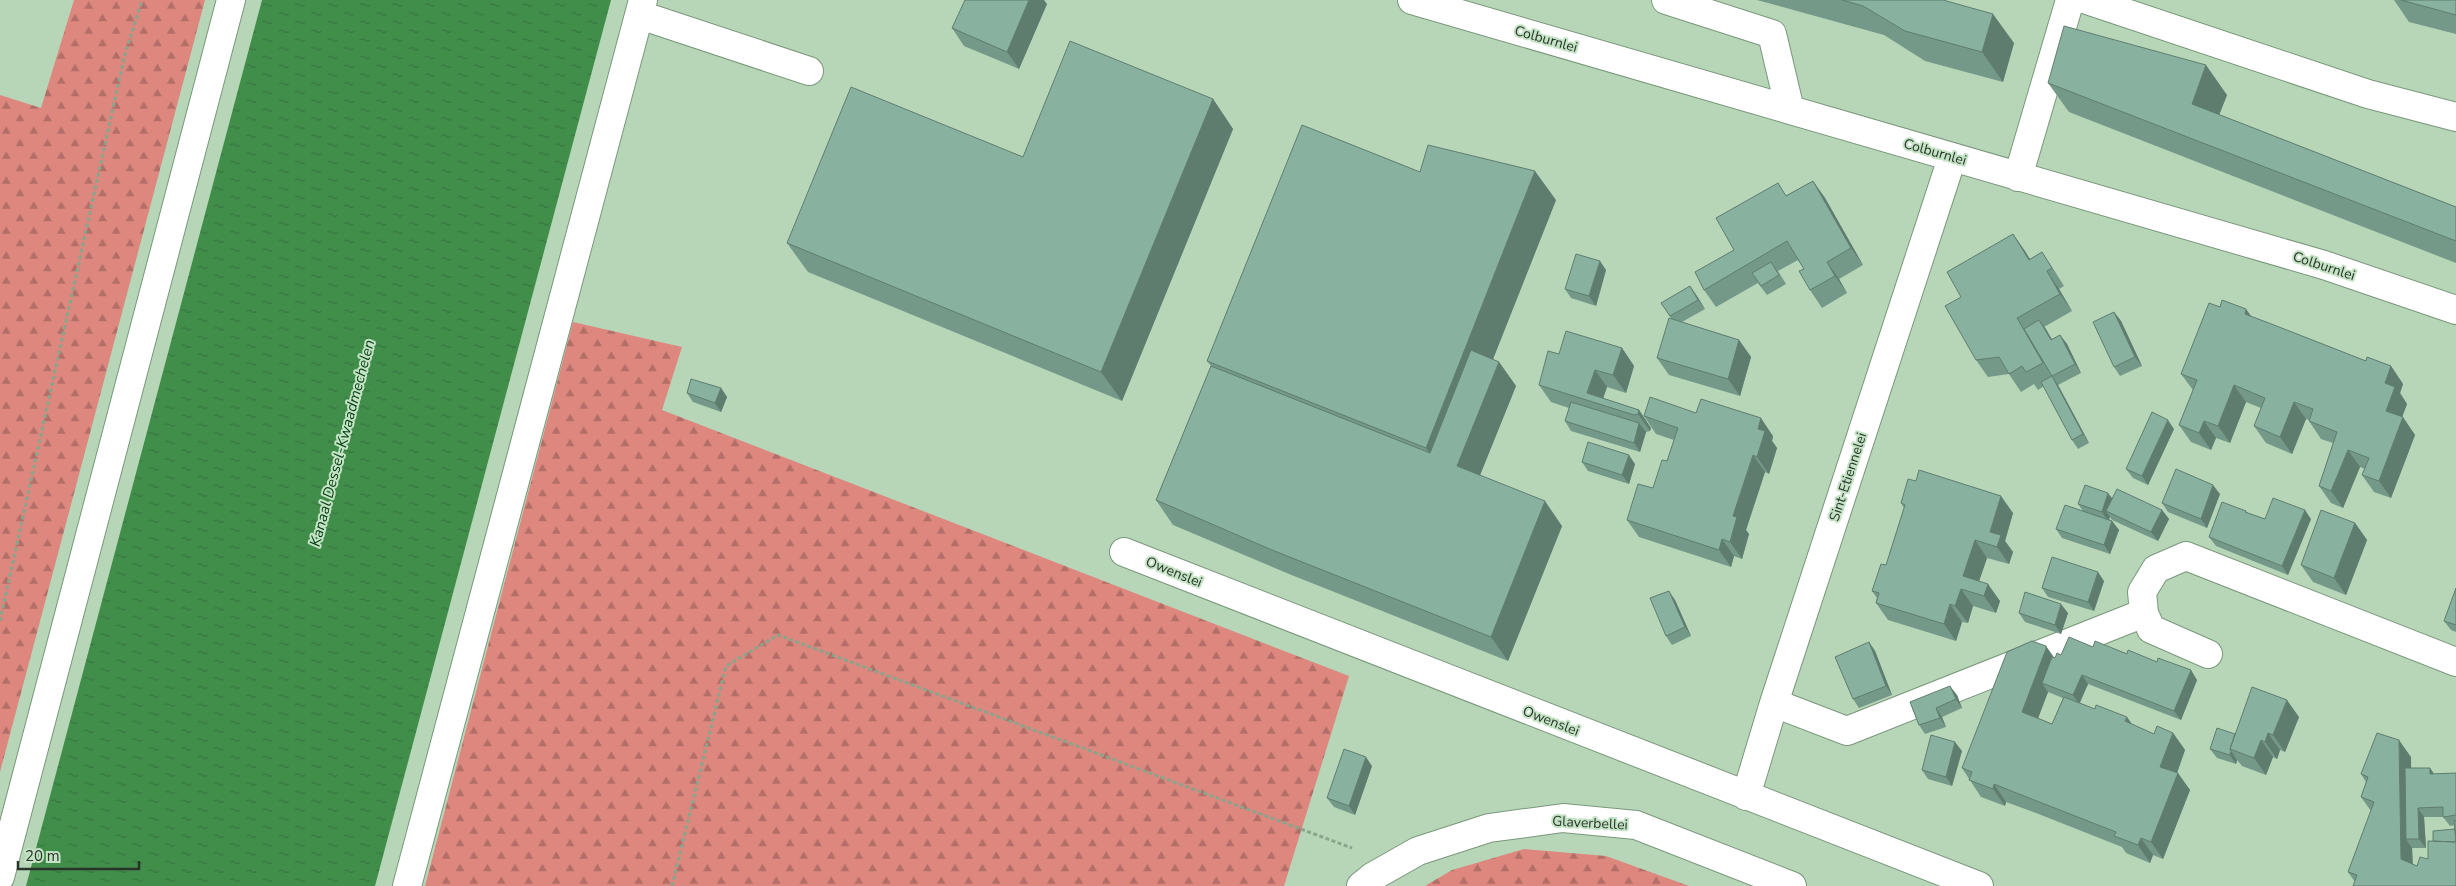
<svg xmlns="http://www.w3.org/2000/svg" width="2456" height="886" font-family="'Nunito Sans',sans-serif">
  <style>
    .forest { fill: url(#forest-firs) }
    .water { fill: url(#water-ripples) }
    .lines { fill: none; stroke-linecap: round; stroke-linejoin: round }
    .minor-casing { stroke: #7a977b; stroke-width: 30 }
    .path { stroke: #8ba48c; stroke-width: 3; stroke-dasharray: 4 2.5; stroke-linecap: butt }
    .minor { stroke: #fff; stroke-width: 28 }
    .wall { fill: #759989; fill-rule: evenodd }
    .shaded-wall { fill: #5f7d6f }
    .building { fill: #88b29f; stroke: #5f7d6f }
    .labels { text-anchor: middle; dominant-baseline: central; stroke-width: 4; stroke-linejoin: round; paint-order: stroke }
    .street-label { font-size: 14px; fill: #29352a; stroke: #c4e3c5 }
    .water-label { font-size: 15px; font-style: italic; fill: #013d0f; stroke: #c4e3c5 }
  </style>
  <defs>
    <pattern id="forest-firs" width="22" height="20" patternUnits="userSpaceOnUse" patternTransform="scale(1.25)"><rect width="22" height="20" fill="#dd877e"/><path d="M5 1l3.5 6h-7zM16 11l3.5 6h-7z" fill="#b36f67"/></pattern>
    <pattern id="water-ripples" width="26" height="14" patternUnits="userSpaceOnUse" patternTransform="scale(1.25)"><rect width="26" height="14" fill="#418e4b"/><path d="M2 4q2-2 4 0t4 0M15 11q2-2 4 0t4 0" fill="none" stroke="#36753f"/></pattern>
  </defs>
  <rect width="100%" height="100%" fill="#b7d6b8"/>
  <path class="forest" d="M74,0H205L0,772V95L41,108Z
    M573,322L682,347L662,410L1349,676L1284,886H425Z
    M1524,849L1606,856L1689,886H1425L1452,870Z"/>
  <path class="water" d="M262,0H611L375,886H26Z"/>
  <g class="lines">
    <g class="minor-casing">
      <path id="minor" d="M1412,0L2324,265L2456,310
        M1666,0L1772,34L1790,110
        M2087,0L2368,94L2456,117
        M640,15L809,71
        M2018,177L2070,0
        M1124,552L1979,886
        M2208,654L2151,629L2144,613L2142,592L2156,569L2186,556L2456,662
        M1774,703L1847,731L2144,613
        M1746,796L1774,703L1952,158
        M0,877L231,0
        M407,886L643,0
        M1361,886L1372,877L1418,851L1489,828L1563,818L1636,825L1792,886"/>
    </g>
    <path class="path" d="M0,621L124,58L142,0
      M672,886L726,666L778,635L1352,848"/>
    <use href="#minor" class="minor"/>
  </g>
  <path class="wall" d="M1757,0H1943L2014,43L2003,82L1925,61L1884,35Z
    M2394,0H2456V34L2409,22Z
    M1047,4L1019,69L964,46L952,28Z
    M2048,83L2227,95L2219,115L2456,207V263L2069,112Z
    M1213,99L1233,129L1122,401L808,272L787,243Z
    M1813,181L1825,198L1863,265L1839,279L1847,293L1822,308L1810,290L1804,269L1798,260L1778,271L1786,284L1767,295L1758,283L1716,307L1704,290L1734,250L1787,195Z
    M1556,200L1493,359L1499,362L1516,386L1480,475L1562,526L1508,661L1289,574L1173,525L1156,500L1211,366L1207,361Z
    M2013,234L2030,259L2042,252L2054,270L2064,286L2059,289L2072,311L2044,327L2052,339L2060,335L2067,344L2081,373L2058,385L2089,443L2078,449L2072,440L2044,386L2038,390L2034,384L2021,392L2009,374L1988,377L1976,360L1961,297Z
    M1606,270L1596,306L1571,298L1565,289Z
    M1690,286L1705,309L1682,322L1739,340L1751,357L1740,396L1669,375L1657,358L1671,318L1661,303Z
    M2220,307L2251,317L2366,361L2391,366L2403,384L2400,393L2407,404L2402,417L2415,435L2391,498L2374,492L2362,475L2365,469L2360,467L2343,508L2331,503L2319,486L2333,443L2321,439L2309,421V420L2306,419L2292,454L2266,443L2254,426L2261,408L2246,402L2230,443L2216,438L2211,450L2191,442L2179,425L2193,390L2181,374Z
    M2114,312L2121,321L2142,366L2120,376L2114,367Z
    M1622,348L1634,366L1626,393L1607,387L1603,398L1639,410L1651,428L1650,431L1646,432L1640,452L1571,431L1565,421L1569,408L1551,402L1539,385L1559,354Z
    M721,388L727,397L721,412L693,402L687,393Z
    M1696,413L1773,436L1772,441L1777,448L1769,474L1765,472L1746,530L1749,534L1742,559L1734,556L1731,567L1639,537L1627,520L1653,488L1667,461L1674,440L1656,434L1644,416Z
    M2174,429L2148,485L2133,478L2126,469Z
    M1582,462L1635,464L1629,484L1588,471Z
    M2220,494L2207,528L2168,512L2162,503Z
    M2112,498L2162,510L2169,519L2158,541L2112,520L2110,517L2109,519L2112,521L2119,530L2110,554L2062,538L2056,529L2083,511L2078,504Z
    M1901,503L2013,513L2005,541L2013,552L2009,564L1987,558L1979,581L2000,601L1996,613L1973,606L1968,623L1962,622L1956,641L1888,620L1876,603L1877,598L1872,591L1886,565L1904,508Z
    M2246,511L2248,513L2265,519H2311L2288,575L2216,546L2209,537Z
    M2355,523L2367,540L2346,595L2313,582L2301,565Z
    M2104,581L2094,611L2048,597L2042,588Z
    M2456,589V632L2451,630L2444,621Z
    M1675,600L1691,636L1672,645L1666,636Z
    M2019,613H2068L2061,634L2025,622Z
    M1869,642L1875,651L1892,695L1859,708L1853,699Z
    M2093,647L2127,654L2197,680L2181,720L2088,684L2080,703L2154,734L2173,733L2185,750L2177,773L2190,790L2163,859L2153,855L2150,863L2126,853L2122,847L2036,813L2006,802L2005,806L1981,797L1962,768L2055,658ZM2048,692L2063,698L2052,724L2038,718Z
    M1957,695L1962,708L1942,717L1946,727L1925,734L1919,725L1910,702Z
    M2299,717L2285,752L2280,750L2277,759L2273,757L2266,775L2242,766L2237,760L2236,764L2217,758L2210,749L2235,734Z
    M1962,751L1952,786L1928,779L1922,770Z
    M2411,757V768H2430L2434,774L2456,773V886L2355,882L2348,872L2371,811L2361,797L2366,782L2361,774ZM2424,817H2443L2450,826L2455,825V829L2433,841L2428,859L2417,866L2413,864L2412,848H2426Z
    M1372,766L1355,815L1334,807L1327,798Z"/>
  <path class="shaded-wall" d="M1029,0H1044L1047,4L1019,69L1007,52Z
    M1993,14L2014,43L2003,82L1982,52Z
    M2206,65L2227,95L2212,133L2192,104Z
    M1213,99L1233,129L1122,401L1101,372Z
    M1535,171L1556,200L1446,478L1426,448Z
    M1813,181L1825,198L1863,265L1851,248Z
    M2013,234L2025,251L2041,278L2029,260Z
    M1600,261L1606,270L1596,306L1589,296Z
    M1827,262L1839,279L1847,293L1835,276Z
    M2047,271L2059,289L2072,311L2060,294Z
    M1690,286L1697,296L1705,309L1698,300Z
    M2246,309L2259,327L2245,314Z
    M2114,312L2121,321L2142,366L2135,357Z
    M2039,320L2046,329L2057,349L2051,340Z
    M2060,335L2067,344L2081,373L2075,364Z
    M1739,340L1751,357L1740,396L1728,379Z
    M1622,348L1634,366L1626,393L1613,375Z
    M1499,362L1516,386L1474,490L1457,466Z
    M2391,366L2403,384L2400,393L2407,404L2398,428L2386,411L2385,383Z
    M1595,370L1607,387L1601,405L1587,393Z
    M2052,376L2058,385L2089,443L2083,434Z
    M2234,385L2246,402L2230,443L2218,426Z
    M721,388L727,397L721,412L715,403Z
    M2294,402L2306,419L2292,454L2280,437Z
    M1639,410L1651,428L1650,431L1638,414Z
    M2403,417L2415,435L2391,498L2379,481Z
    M1761,418L1773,436L1772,441L1777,448L1769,474L1757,457L1758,429Z
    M2168,420L2174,429L2148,485L2142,476Z
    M2204,421L2216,438L2211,450L2199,433Z
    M1639,423L1646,432L1640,452L1634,443Z
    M2348,450L2360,467L2343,508L2331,491Z
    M1629,455L1635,464L1629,484L1622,475Z
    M1753,455L1765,472L1746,530L1749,534L1742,559L1730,542L1733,516Z
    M2213,485L2220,494L2207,528L2201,519Z
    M2108,493L2115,502L2106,511L2110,517L2108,521L2102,512Z
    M2001,496L2013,513L2005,541L2013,552L2009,564L1997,547L1990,532Z
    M1545,501L1562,526L1508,661L1491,637Z
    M2162,510L2169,519L2158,541L2151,532Z
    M2305,510L2311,519L2288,575L2282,566Z
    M2112,521L2119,530L2110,554L2104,545Z
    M2355,523L2367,540L2346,595L2334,578Z
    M1722,539L1734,556L1731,567L1719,550Z
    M1975,540L1987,558L1975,593L1963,576Z
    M2098,572L2104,581L2094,611L2088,602Z
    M1988,584L2000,601L1996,613L1984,596Z
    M1961,589L1973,606L1968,623L1955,606Z
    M1669,591L1675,600L1691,636L1685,627Z
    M1950,604L1962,622L1956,641L1944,624Z
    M2061,604L2068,613L2061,634L2055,625Z
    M1869,642L1875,651L1892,695L1886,686Z
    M2046,646L2058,663L2042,683L2048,692L2034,729L2022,712Z
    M2191,670L2197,680L2181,720L2174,711Z
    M2082,675L2088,684L2079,704L2073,695Z
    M1950,686L1957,695L1962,708L1956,699Z
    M2287,700L2299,717L2285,752L2273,735Z
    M1936,708L1942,717L1946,727L1940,718Z
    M2127,717L2139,734L2125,721Z
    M2173,733L2185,750L2173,784L2160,767Z
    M2268,733L2280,750L2277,759L2265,742Z
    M2261,740L2273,757L2266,775L2254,758Z
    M2399,740L2411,757L2412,839H2406L2412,848L2413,877L2401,859Z
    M1955,742L1962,751L1952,786L1946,777Z
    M2231,751L2237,760L2236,764L2230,755Z
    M1366,757L1372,766L1355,815L1349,806Z
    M2430,768L2436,777L2430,774Z
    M2178,773L2190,790L2163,859L2151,842Z
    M1994,784L2006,802L2005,806L1993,789Z
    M2418,808L2424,817L2426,848L2419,839Z
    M2141,838L2153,855L2150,863L2138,845Z"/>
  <path class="building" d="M965,0H1029L1007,52L952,28Z
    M1842,0H1943L1993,14L1982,52L1905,31L1863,6Z
    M2401,0H2456V15Z
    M2064,26L2206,65L2192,104L2456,207V241L2048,83Z
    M1070,41L1213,99L1101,372L787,243L851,87L1023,157Z
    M1302,125L1420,172L1428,145L1535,171L1426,448L1207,361Z
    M1813,181L1851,248L1827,262L1835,276L1810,290L1799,271L1804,269L1787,241L1704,290L1695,272L1734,250L1716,218L1778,183L1786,196Z
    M2013,234L2029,260L2042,252L2052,268L2047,271L2060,294L2017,318L2043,363L2026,372L2022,366L2009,374L1999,357L1976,360L1945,306L1961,297L1947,272Z
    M1576,254L1600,261L1589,296L1565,289Z
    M1771,262L1779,275L1761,286L1752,273Z
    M1690,286L1698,300L1670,316L1661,303Z
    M2222,300L2246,309L2245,314L2274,325L2366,361L2367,357L2391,366L2385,383L2395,387L2386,411L2403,417L2379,481L2362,475L2369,458L2348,450L2331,491L2319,486L2337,432L2309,421L2313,409L2294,402L2280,437L2254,426L2265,398L2234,385L2218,426L2204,421L2199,433L2179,425L2197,380L2181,374L2209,303L2220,307Z
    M2114,312L2135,357L2114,367L2093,322Z
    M1669,318L1739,340L1728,379L1657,358Z
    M2039,320L2051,340L2060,335L2075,364L2052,376L2024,329Z
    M1566,331L1622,348L1613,375L1595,370L1587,393L1639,410L1638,414L1634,415L1539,385L1548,351L1559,354Z
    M1471,350L1499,362L1457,466L1545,501L1491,637L1272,550L1156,500L1211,366L1430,453Z
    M2052,376L2083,434L2072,440L2041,382Z
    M691,379L721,388L715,403L687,393Z
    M1650,397L1696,413L1701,399L1761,418L1758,429L1765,431L1757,457L1753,455L1733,516L1737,517L1730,542L1722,539L1719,550L1627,520L1638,484L1653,488L1662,460L1667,461L1678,428L1644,416Z
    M1571,402L1639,423L1634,443L1565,421Z
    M2152,412L2168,420L2142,476L2126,469Z
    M1588,442L1629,455L1622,475L1582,462Z
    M2176,469L2213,485L2201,519L2162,503Z
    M1919,470L2001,496L1990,532L2001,535L1997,547L1975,540L1963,576L1988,584L1984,596L1961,589L1955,606L1950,604L1944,624L1876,603L1879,593L1872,591L1881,564L1886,565L1905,505L1901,503L1908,479L1916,481Z
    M2085,485L2108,493L2102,512L2078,504Z
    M2117,489L2162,510L2151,532L2106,511Z
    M2273,498L2305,510L2282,566L2209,537L2222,502L2246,511L2245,512L2265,519Z
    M2065,505L2112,521L2104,545L2056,529Z
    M2321,510L2355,523L2334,578L2301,565Z
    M2052,557L2098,572L2088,602L2042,588Z
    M2456,588V625L2444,621Z
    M1669,591L1685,627L1666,636L1650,598Z
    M2025,592L2061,604L2055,625L2019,613Z
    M2069,637L2093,647L2095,641L2127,654L2128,650L2157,662L2158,658L2191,670L2174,711L2082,675L2073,695L2042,683L2052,657L2055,658L2057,653L2061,655Z
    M2032,641L2046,646V649L2022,712L2052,724L2064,697L2095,709L2096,705L2127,717L2125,721L2154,734L2157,726L2173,733L2160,767L2178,773L2151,842L2141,838L2138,845L2114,836L2116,832L2024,796L1994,784L1993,789L1969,780L1972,772L1962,768L2007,652Z
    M1869,642L1886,686L1853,699L1835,657Z
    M1950,686L1956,699L1936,708L1940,718L1919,725L1910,702Z
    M2252,687L2287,700L2273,735L2268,733L2265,742L2261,740L2254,758L2230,749Z
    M2217,728L2235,734L2230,749L2231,751L2230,755L2210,749Z
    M2377,733L2399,740L2401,859L2417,866L2420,857L2428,859V841L2456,842V886H2353L2357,875L2348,872L2374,802L2361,797L2368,777L2361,774Z
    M1931,735L1955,742L1946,777L1922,770Z
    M1344,749L1366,757L1349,806L1327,798Z
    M2405,768H2430V774L2456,773V815L2443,817V807L2418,808L2419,839H2406Z
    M2456,820V841L2454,821Z
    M2455,829L2456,842L2433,841V831Z"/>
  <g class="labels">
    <g class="street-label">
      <text transform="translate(1546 39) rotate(16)">Colburnlei</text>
      <text transform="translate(1935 152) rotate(16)">Colburnlei</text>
      <text transform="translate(2324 266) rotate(18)">Colburnlei</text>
      <text transform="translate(1848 477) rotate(-72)">Sint-Etiennelei</text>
      <text transform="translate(1174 572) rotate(22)">Owenslei</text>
      <text transform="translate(1551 721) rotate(21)">Owenslei</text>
      <text transform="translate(1590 823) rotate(3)">Glaverbellei</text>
    </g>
    <g class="water-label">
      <text transform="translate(342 443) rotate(-75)">Kanaal Dessel-Kwaadmechelen</text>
    </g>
  </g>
  <path d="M18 861v8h121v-8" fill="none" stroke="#29352a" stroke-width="2.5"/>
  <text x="25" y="861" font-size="15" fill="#29352a" stroke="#c4e3c5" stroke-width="4" paint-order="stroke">20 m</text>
</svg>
